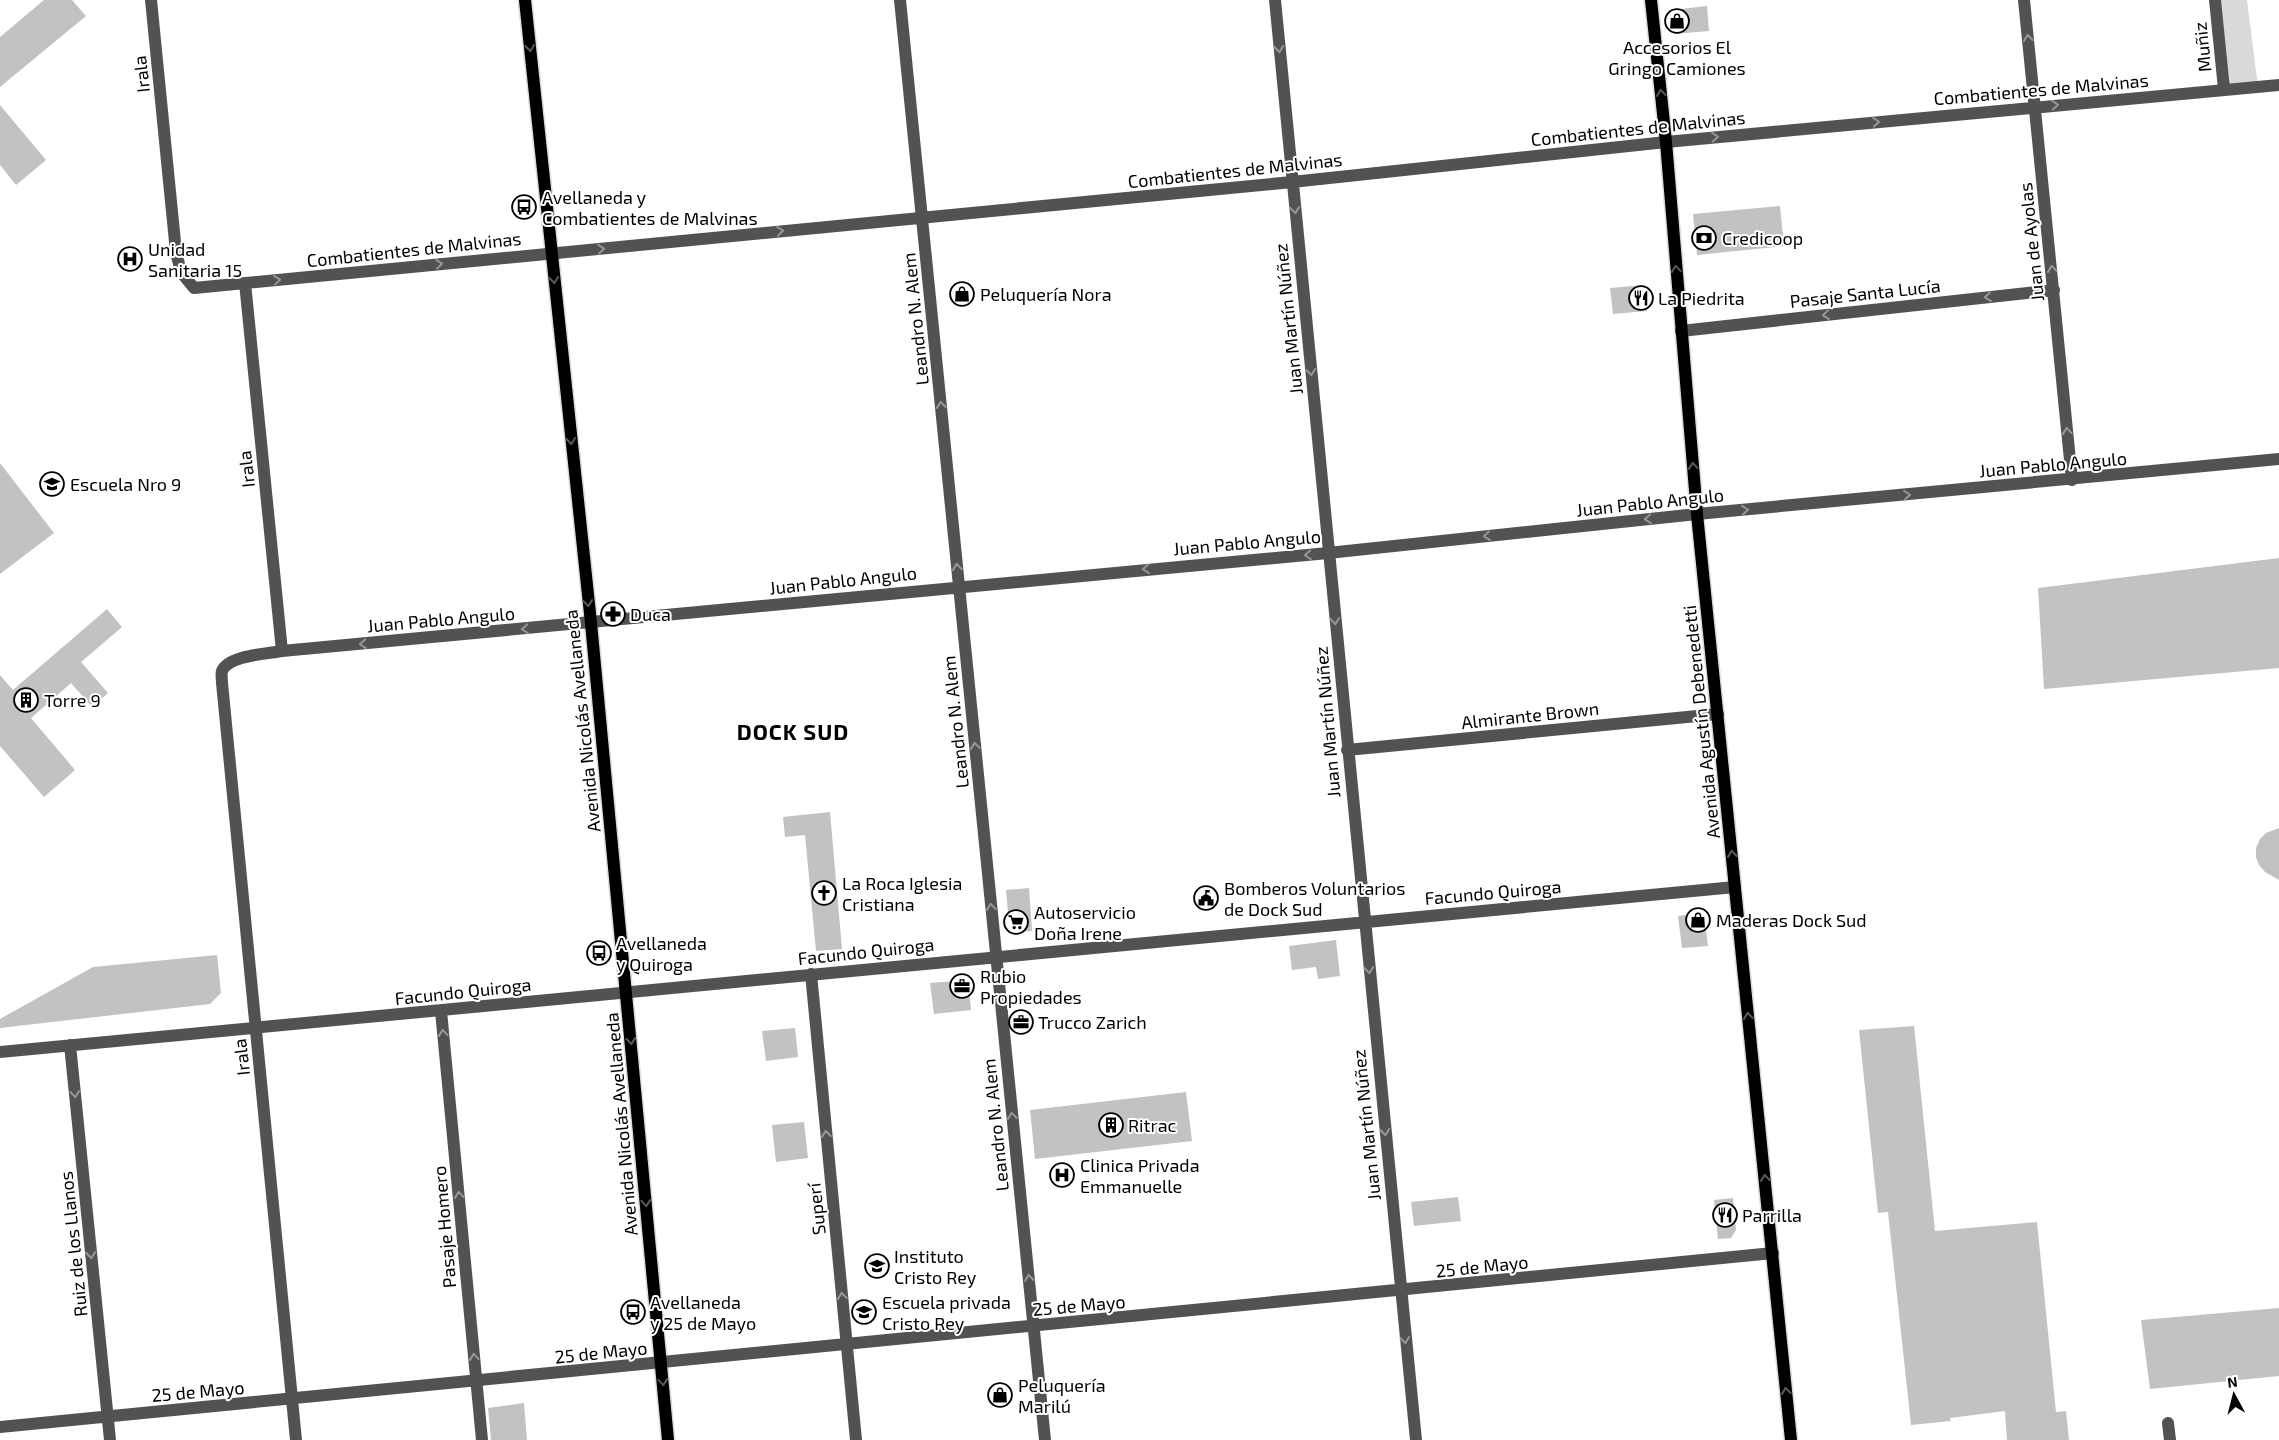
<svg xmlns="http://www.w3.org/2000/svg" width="2279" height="1440" font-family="'Exo 2',sans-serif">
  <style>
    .green { fill: #d9d9d9 }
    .building { fill: #c2c2c2 }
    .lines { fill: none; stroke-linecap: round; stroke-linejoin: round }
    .major-casing { stroke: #dbdbdb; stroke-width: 15 }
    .minor { stroke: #525252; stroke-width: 12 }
    .major { stroke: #000; stroke-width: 12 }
    .oneway { stroke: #979797 }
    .oneway2 { stroke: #595959 }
    .labels { text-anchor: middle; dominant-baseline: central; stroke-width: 4; stroke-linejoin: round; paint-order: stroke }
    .poi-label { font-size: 18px; fill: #000; stroke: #fff; text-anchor: start }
    .street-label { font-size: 18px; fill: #000; stroke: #fff }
    .district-label { font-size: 22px; font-weight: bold; letter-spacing: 1px; fill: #000; stroke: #fff }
  </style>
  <rect width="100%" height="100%" fill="#fff"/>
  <path class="green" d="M2215,0H2247L2258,87L2224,89Z"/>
  <path class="building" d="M44,0H72L86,16L0,87V37Z
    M1707,6L1709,31L1674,34L1672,10Z
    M0,105L46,160L16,185L0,165Z
    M1780,206L1784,246L1697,255L1693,214Z
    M1645,285L1647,311L1613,314L1610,288Z
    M0,463L54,533L0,574Z
    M2279,558V668L2044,689L2038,588Z
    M107,609L122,627L81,662L108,693L92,707L71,683L31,718L75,770L44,797L0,746V675L13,690Z
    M830,812L842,949L816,951L805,835L785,837L783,817Z
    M2279,828V880L2265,872L2259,865L2256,857V848L2260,839L2266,833Z
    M1029,888L1032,931L1018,932L1009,923L1006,890Z
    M1699,913L1705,922L1708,946L1682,948L1678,916Z
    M1336,940L1340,976L1318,979L1316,967L1292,970L1289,946Z
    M217,955L221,993L210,1004L0,1028V1019L93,967Z
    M968,980L971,1010L934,1014L930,983Z
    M1914,1026L1935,1231L2037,1222L2056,1412L2066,1411L2069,1440H2007L2005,1411L1950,1418L1951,1421L1911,1425L1888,1212L1878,1213L1859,1030Z
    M795,1028L798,1057L766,1061L762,1031Z
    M1186,1092L1192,1141L1035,1159L1030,1110Z
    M804,1122L808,1158L776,1162L772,1125Z
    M1458,1197L1461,1221L1414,1226L1411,1202Z
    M1733,1198L1736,1230L1731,1238L1718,1239L1714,1200Z
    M2279,1308V1376L2150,1389L2141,1320Z
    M524,1403L527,1440H491L488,1408Z"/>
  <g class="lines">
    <g class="major-casing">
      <path id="major" d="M525,0L591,623L668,1440
        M1651,0L1666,142L1697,514L1791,1440"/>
    </g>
    <path class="minor" d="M151,0L176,252L181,272L194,288L1292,182L1666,142L2279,85
      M900,0L1045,1440
      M1275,0L1416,1440
      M2024,0L2072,480
      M2215,0L2224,89
      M245,283L282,651
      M1681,331L2054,290
      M1347,750L1718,714
      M811,974L856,1440
      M441,1011L482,1440
      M70,1045L110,1440
      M0,1052L1735,887
      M2168,1423L2170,1440
      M0,1427C591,1372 1182,1314 1773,1253
      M296,1440L222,683C222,679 221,674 222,671C229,655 267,654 282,651L1328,553L1697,514L2279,459"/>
    <use href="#major" class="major"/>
  </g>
  <defs><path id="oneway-chevron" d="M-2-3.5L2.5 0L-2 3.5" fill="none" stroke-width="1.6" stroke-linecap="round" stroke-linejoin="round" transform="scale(1.25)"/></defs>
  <g class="oneway">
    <use href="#oneway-chevron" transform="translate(2028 38) rotate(-96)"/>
    <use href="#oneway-chevron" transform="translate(1279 49) rotate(84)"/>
    <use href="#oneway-chevron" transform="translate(2055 105) rotate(-5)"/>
    <use href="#oneway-chevron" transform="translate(1876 122) rotate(-5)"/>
    <use href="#oneway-chevron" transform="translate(1715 137) rotate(-5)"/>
    <use href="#oneway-chevron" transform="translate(1295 210) rotate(84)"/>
    <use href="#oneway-chevron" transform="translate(780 231) rotate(-6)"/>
    <use href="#oneway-chevron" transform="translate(601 249) rotate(-6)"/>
    <use href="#oneway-chevron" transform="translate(439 264) rotate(-6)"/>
    <use href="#oneway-chevron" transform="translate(2052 269) rotate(-96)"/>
    <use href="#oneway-chevron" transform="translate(277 280) rotate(-6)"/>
    <use href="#oneway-chevron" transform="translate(1988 297) rotate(174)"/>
    <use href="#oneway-chevron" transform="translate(1826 315) rotate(174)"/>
    <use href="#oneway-chevron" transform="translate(1311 372) rotate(84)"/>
    <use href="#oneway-chevron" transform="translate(941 405) rotate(-96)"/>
    <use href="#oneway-chevron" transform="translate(2067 431) rotate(-95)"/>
    <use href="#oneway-chevron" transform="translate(1907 495) rotate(-5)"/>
    <use href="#oneway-chevron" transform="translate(1745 510) rotate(-5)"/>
    <use href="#oneway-chevron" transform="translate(1648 519) rotate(174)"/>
    <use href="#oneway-chevron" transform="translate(1487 536) rotate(174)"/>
    <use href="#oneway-chevron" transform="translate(1308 555) rotate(175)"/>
    <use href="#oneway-chevron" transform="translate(957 567) rotate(-96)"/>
    <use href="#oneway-chevron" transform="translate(1146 569) rotate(175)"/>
    <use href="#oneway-chevron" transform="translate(1335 621) rotate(85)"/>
    <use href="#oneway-chevron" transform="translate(525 629) rotate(175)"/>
    <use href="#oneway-chevron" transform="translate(363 644) rotate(175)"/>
    <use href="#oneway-chevron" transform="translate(975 746) rotate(-96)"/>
    <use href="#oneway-chevron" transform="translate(991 907) rotate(-96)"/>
    <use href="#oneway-chevron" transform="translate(1369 970) rotate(84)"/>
    <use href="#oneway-chevron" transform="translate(443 1033) rotate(-95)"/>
    <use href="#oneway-chevron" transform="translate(75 1094) rotate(84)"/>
    <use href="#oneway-chevron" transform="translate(1012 1116) rotate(-96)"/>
    <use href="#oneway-chevron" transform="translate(1385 1132) rotate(84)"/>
    <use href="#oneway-chevron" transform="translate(826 1134) rotate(-96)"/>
    <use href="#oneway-chevron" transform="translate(459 1195) rotate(-95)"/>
    <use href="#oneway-chevron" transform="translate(91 1255) rotate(84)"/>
    <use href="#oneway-chevron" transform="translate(1029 1278) rotate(-96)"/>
    <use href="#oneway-chevron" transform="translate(842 1296) rotate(-96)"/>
    <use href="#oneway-chevron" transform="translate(1405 1340) rotate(84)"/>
    <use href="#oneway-chevron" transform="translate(474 1357) rotate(-95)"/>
  </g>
  <g class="oneway2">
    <use href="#oneway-chevron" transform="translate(530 48) rotate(84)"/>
    <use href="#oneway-chevron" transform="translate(1661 93) rotate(-96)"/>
    <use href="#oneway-chevron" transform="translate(1676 269) rotate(-95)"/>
    <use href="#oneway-chevron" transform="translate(554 280) rotate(84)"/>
    <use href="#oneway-chevron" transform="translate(571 441) rotate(84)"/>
    <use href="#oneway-chevron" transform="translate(1693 466) rotate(-95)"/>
    <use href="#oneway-chevron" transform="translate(588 603) rotate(84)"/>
    <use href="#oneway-chevron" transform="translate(1732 854) rotate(-96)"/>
    <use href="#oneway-chevron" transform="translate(1748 1016) rotate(-96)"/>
    <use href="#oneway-chevron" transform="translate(631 1041) rotate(85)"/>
    <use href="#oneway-chevron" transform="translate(1765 1178) rotate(-96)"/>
    <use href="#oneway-chevron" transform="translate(646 1203) rotate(85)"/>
    <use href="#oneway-chevron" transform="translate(663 1382) rotate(85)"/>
    <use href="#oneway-chevron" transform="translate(1786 1391) rotate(-96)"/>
  </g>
  <defs>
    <g id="shop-ring" transform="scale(1.25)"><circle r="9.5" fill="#fff" stroke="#000" stroke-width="1.5"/><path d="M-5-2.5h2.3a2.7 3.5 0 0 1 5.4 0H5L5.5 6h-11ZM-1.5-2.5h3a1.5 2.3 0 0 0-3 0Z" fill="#000"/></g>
    <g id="bus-ring" transform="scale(1.25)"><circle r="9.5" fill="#fff" stroke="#000" stroke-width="1.5"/><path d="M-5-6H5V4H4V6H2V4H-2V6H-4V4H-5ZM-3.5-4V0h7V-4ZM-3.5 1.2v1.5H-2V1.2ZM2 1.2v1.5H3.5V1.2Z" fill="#000"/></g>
    <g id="bank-ring" transform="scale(1.25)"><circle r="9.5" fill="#fff" stroke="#000" stroke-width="1.5"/><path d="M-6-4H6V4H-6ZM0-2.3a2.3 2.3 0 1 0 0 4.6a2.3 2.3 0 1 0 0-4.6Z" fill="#000"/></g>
    <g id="hospital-ring" transform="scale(1.25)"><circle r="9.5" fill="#fff" stroke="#000" stroke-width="1.5"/><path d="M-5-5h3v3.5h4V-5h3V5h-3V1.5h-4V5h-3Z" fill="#000"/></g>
    <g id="restaurant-ring" transform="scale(1.25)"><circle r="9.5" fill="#fff" stroke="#000" stroke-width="1.5"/><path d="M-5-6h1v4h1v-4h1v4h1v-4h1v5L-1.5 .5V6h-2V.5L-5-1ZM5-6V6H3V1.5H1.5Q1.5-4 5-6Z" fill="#000"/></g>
    <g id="school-ring" transform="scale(1.25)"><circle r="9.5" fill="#fff" stroke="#000" stroke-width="1.5"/><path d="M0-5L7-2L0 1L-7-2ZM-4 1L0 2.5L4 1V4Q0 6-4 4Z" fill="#000"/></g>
    <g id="pharmacy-ring" transform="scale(1.25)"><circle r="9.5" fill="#fff" stroke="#000" stroke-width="1.5"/><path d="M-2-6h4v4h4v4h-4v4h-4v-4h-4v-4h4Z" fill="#000"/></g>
    <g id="building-ring" transform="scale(1.25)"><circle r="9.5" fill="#fff" stroke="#000" stroke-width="1.5"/><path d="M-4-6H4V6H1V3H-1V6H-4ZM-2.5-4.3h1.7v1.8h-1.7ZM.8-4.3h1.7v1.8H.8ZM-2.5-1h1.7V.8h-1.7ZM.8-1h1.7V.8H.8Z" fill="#000"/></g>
    <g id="church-ring" transform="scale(1.25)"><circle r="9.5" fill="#fff" stroke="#000" stroke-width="1.5"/><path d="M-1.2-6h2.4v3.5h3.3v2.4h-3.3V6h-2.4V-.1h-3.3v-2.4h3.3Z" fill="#000"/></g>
    <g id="civic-ring" transform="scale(1.25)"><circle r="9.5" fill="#fff" stroke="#000" stroke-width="1.5"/><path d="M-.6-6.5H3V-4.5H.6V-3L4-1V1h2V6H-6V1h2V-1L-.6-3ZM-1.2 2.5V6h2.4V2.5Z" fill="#000"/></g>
    <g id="supermarket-ring" transform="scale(1.25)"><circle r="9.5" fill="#fff" stroke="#000" stroke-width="1.5"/><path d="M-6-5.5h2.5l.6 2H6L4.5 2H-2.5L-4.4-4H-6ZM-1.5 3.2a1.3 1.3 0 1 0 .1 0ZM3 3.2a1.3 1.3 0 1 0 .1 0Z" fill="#000"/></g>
    <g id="office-ring" transform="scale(1.25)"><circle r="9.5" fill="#fff" stroke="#000" stroke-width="1.5"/><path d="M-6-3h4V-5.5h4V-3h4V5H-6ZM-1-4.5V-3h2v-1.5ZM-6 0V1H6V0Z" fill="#000"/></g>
  </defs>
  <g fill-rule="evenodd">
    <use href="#shop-ring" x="1677" y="21"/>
    <use href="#bus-ring" x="524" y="207"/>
    <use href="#bank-ring" x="1704" y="238"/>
    <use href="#hospital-ring" x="130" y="259"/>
    <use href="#shop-ring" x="962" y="294"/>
    <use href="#restaurant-ring" x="1641" y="298"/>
    <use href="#school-ring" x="52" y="484"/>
    <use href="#pharmacy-ring" x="613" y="614"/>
    <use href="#building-ring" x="26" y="700"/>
    <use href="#church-ring" x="824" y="893"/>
    <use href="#civic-ring" x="1206" y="898"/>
    <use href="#shop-ring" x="1698" y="920"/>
    <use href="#supermarket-ring" x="1016" y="922"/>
    <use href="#bus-ring" x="599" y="953"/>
    <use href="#office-ring" x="962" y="986"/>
    <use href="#office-ring" x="1021" y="1022"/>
    <use href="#building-ring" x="1111" y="1125"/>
    <use href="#hospital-ring" x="1062" y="1175"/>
    <use href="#restaurant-ring" x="1725" y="1215"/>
    <use href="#school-ring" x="877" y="1266"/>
    <use href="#bus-ring" x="633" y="1312"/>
    <use href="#school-ring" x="864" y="1312"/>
    <use href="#shop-ring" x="1000" y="1395"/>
  </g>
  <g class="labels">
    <g class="poi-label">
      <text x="1677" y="47" text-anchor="middle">Accesorios El<tspan x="1677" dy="21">Gringo Camiones</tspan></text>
      <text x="542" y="197">Avellaneda y<tspan x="542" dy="21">Combatientes de Malvinas</tspan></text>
      <text x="1722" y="238">Credicoop</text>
      <text x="148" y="249">Unidad<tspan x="148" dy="21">Sanitaria 15</tspan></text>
      <text x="980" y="294">Peluquería Nora</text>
      <text x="1658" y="298">La Piedrita</text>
      <text x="70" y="484">Escuela Nro 9</text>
      <text x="630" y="614">Duca</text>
      <text x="44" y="700">Torre 9</text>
      <text x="842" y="883">La Roca Iglesia<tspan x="842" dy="21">Cristiana</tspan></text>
      <text x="1224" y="888">Bomberos Voluntarios<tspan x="1224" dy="21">de Dock Sud</tspan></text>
      <text x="1034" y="912">Autoservicio<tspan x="1034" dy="21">Doña Irene</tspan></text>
      <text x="1716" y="920">Maderas Dock Sud</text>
      <text x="616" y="943">Avellaneda<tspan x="616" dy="21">y Quiroga</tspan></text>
      <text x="980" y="976">Rubio<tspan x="980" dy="21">Propiedades</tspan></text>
      <text x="1038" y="1022">Trucco Zarich</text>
      <text x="1128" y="1125">Ritrac</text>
      <text x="1080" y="1165">Clinica Privada<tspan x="1080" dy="21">Emmanuelle</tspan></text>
      <text x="1742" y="1215">Parrilla</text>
      <text x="894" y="1256">Instituto<tspan x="894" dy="21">Cristo Rey</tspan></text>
      <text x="650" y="1302">Avellaneda<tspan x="650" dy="21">y 25 de Mayo</tspan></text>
      <text x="882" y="1302">Escuela privada<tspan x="882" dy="21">Cristo Rey</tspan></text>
      <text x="1018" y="1385">Peluquería<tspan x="1018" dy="21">Marilú</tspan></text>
    </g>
    <g class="street-label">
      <text transform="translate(2202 47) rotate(-96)">Muñiz</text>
      <text transform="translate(141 74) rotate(-96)">Irala</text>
      <text transform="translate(2041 89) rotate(-5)">Combatientes de Malvinas</text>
      <text transform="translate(1638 128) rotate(-6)">Combatientes de Malvinas</text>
      <text transform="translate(1235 170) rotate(-6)">Combatientes de Malvinas</text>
      <text transform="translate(2031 242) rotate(-96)">Juan de Ayolas</text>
      <text transform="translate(414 249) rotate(-6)">Combatientes de Malvinas</text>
      <text transform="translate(1865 293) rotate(-6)">Pasaje Santa Lucía</text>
      <text transform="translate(915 319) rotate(-96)">Leandro N. Alem</text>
      <text transform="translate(1288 319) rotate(-96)">Juan Martín Núñez</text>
      <text transform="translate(2053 464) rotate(-5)">Juan Pablo Angulo</text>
      <text transform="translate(246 469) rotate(-96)">Irala</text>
      <text transform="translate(1650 502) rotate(-6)">Juan Pablo Angulo</text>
      <text transform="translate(1247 542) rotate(-5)">Juan Pablo Angulo</text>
      <text transform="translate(843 580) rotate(-6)">Juan Pablo Angulo</text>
      <text transform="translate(441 619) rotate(-5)">Juan Pablo Angulo</text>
      <text transform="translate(1530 715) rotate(-6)">Almirante Brown</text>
      <text transform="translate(582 721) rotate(-96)">Avenida Nicolás Avellaneda</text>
      <text transform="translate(955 722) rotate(-96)">Leandro N. Alem</text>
      <text transform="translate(1327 722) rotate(-95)">Juan Martín Núñez</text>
      <text transform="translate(1701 722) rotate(-96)">Avenida Agustín Debenedetti</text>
      <text transform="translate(1493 892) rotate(-5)">Facundo Quiroga</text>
      <text transform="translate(866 951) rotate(-6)">Facundo Quiroga</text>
      <text transform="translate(463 991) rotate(-6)">Facundo Quiroga</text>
      <text transform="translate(241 1057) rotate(-96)">Irala</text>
      <text transform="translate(621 1124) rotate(-95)">Avenida Nicolás Avellaneda</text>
      <text transform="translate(995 1125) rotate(-96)">Leandro N. Alem</text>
      <text transform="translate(1366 1125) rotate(-96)">Juan Martín Núñez</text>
      <text transform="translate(816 1209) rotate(-96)">Superí</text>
      <text transform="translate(444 1227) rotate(-95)">Pasaje Homero</text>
      <text transform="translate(73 1244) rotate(-96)">Ruiz de los Llanos</text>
      <text transform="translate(1482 1266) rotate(-6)">25 de Mayo</text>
      <text transform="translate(1079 1305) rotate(-5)">25 de Mayo</text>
      <text transform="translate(601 1352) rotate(-6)">25 de Mayo</text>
      <text transform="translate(198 1391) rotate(-5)">25 de Mayo</text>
    </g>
    <g class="district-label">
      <text x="793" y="731">DOCK SUD</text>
    </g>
  </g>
  <g transform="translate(2234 1395) rotate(353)" stroke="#ffffff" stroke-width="4" paint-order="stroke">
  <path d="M0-4L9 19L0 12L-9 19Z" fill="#000000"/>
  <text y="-8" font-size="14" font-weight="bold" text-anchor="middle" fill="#000000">N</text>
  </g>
</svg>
